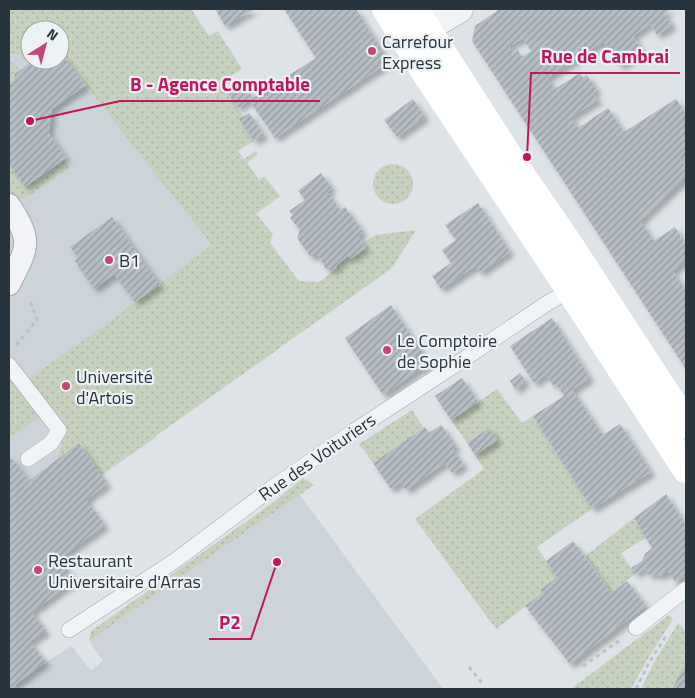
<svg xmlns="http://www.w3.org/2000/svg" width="695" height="698" font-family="'Titillium Web',sans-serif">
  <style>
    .built { fill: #ccd3d9 }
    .grass { fill: url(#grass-dots) }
    .building { fill: url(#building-hatch); fill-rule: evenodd; filter: url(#shadow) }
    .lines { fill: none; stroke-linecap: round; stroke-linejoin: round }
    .service-casing { stroke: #a4abb1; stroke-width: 16 }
    .pedestrian-casing { stroke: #a4abb1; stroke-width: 24 }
    .minor-casing { stroke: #a4abb1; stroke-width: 29 }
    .path { stroke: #bdc1c6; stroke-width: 3; stroke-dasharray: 4 4; stroke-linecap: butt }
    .service { stroke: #f1f3f6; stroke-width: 15 }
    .pedestrian { stroke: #f1f3f6; stroke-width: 22 }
    .minor { stroke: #f1f3f6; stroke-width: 28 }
    .secondary { stroke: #fff; stroke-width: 28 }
    .poi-dot { fill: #ca4573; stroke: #edf2f5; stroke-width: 2 }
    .labels { text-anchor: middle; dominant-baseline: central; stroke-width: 4.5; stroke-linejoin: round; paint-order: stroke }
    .poi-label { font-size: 18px; fill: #28343e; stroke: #edf2f5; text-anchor: start }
    .street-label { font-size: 18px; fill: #28343e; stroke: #edf2f5 }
    .leader { fill: none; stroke: #c2185b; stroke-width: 2 }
    .callout-dot { fill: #c2185b; stroke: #edf2f5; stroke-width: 2 }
    .callout-label { font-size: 19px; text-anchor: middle; font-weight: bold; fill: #c2185b; stroke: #edf2f5; stroke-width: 4.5; stroke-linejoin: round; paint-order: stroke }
  </style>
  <defs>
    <pattern id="grass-dots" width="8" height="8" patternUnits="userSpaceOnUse" patternTransform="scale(1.25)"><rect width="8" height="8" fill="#c7d1bf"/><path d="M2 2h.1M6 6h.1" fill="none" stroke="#abb4a5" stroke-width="1.8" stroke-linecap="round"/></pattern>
    <pattern id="building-hatch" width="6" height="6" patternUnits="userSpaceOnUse" patternTransform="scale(1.25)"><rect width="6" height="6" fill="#b5bec4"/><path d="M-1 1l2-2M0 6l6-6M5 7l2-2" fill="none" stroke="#939ba1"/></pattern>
    <filter id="shadow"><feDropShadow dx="4.5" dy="4.5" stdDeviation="2.5" flood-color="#0004"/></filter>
  </defs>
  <rect width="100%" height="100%" fill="#dee3e7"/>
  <path class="built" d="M9,9L30,30V60H60V53L213,245L160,285L157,437L102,475L107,484L86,499L105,525L59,559L75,580L33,612L46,631L31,643L46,662L72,646L91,671L103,661L89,641L300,495L443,689H9Z"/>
  <path class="grass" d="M9,9H191L209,36L218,31L242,69L220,83L243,116L240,119L254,141L238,151L244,159L256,151L258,154L247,163L259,180L264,176L280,196L256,214L273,234L270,243L299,281L319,282L336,269L337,265L348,256L350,259L366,248L363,243L375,235L416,230L392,268L101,475L80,443L58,459L65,426L28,379L90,336L212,245L60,53V30H30V60H34L28,64L21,55L9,53Z
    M9,62H12L20,70L15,74L13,84L9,83Z
    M64,160L69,168L18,203L9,189V164L25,187Z
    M373 184a20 20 0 1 1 40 0a20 20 0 1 1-40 0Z
    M9,372L39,415L36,419L9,439Z
    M497,389L522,423L533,416L592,509L537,547L557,577L540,590L543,593L496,629L415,519L484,469L475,455L497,439L489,428L467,443L451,420Z
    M412,410L424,428L373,463L359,444Z
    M303,478L314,485L89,641L91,631L270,505Z
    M634,518L646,538L621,553L635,574L611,593L585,556Z
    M669,615L673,619L647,660L631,689H571Z
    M678,623L686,630V665L672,689H641L653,664Z"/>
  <path class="building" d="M215,9H254L225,26Z
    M284,9H356L389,62L275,138L249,100L238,108L228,94L243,84L253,98L316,58Z
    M500,9H671L664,13L672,26L657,35L650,24L633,36L643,51L620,66L604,41L547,78L555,89L580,73L583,78L587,75L597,90L593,93L598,100L571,117L578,128L608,108L624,132L676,99L686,114V149L679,157L686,168V177L640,221L654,241L675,227L686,245V260L673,271L683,287L686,285V369L472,41L475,26ZM523,38L531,51L522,57L518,50L514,53L509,46Z
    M60,53L86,85L52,109L49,133L66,158L25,187L9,164V83L13,84L15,74L34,60H60Z
    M413,99L425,117L397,137L384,120Z
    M249,113L264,135L254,141L239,119Z
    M321,173L332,188L327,192L340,210L345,207L363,232L358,236L366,248L350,259L348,256L337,265L336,269H326L319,256H310L297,238L300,230L290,218L293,215L289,211L305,200L298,191Z
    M478,203L510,252L481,272L475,266L441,289L432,276L451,263L442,250L456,240L445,225Z
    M112,217L160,285L135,302L114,274L94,289L75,261L78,258L70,247Z
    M391,305L429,363L383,395L345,338Z
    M552,318L590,378L572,390L603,435L620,424L651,472L592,509L533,416L564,396L556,384L553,385L546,375L534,383L510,346Z
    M520,373L526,382L516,390L510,381Z
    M462,378L478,402L451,420L435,396Z
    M441,425L456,446L452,449L464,465L452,473L445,463L406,490L401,482L391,489L373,463L425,427L429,433Z
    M489,428L498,440L475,455L467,443Z
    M79,443L107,484L86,500L105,525L59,559L75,580L32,612L46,631L30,642L46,662L9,689V455L29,481Z
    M666,494L686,526V575L675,582L668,571L660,576L654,573L650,576L645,568L635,574L631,568L642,561L645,554L652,548L634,518Z
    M573,541L611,593L627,581L646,606L570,664L525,606L543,593L540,590L557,577L546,561Z
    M686,665V689H672L681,672Z"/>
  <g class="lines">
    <g class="service-casing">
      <path id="service" d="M9,365L59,430L51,443L28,459
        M636,628L686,589
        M69,630L176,560L272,488L351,433L455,365L546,304L570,290"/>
    </g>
    <g class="pedestrian-casing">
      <path id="pedestrian" d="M9,205C33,242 28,247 9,284"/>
    </g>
    <g class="minor-casing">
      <path id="minor" d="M406,40L459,9"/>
    </g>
    <path class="path" d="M16,345L37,320L30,300
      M583,666L619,641
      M469,667L482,683
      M636,689L650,661L666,636"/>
    <use href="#service" class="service"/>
    <use href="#pedestrian" class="pedestrian"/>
    <use href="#minor" class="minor"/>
    <path class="secondary" d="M386,9L425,72L570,290L686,469
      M414,9L515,166L566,240L686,424"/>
  </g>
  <g class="poi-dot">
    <circle cx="372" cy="51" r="5"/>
    <circle cx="109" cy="260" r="5"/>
    <circle cx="387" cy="350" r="5"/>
    <circle cx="66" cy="386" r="5"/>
    <circle cx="38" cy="570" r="5"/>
  </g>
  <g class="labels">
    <g class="poi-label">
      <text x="382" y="41">Carrefour<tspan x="382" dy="21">Express</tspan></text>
      <text x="119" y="260">B1</text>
      <text x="397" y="340">Le Comptoire<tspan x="397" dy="21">de Sophie</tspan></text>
      <text x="76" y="376">Université<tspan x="76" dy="21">d'Artois</tspan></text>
      <text x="48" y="560">Restaurant<tspan x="48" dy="21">Universitaire d'Arras</tspan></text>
    </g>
    <g class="street-label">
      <text transform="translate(317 457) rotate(-35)">Rue des Voituriers</text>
    </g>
  </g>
  <path class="leader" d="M527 157L531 73H680M30 121L120 101H320M277 562L251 639H209"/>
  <g class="callout-dot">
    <circle cx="527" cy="157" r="5"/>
    <circle cx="30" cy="121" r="5"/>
    <circle cx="277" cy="562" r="5"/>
  </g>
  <g class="callout-label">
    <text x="605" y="63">Rue de Cambrai</text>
    <text x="220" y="91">B - Agence Comptable</text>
    <text x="230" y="629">P2</text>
  </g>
  <rect width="695" height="698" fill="none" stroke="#28343e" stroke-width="20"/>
  <g transform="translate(45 45) rotate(36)"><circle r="24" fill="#edf2f5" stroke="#9ea6ac"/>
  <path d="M0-4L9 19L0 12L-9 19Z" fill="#ca4573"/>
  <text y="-8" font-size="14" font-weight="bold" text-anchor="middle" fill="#28343e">N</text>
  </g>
</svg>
